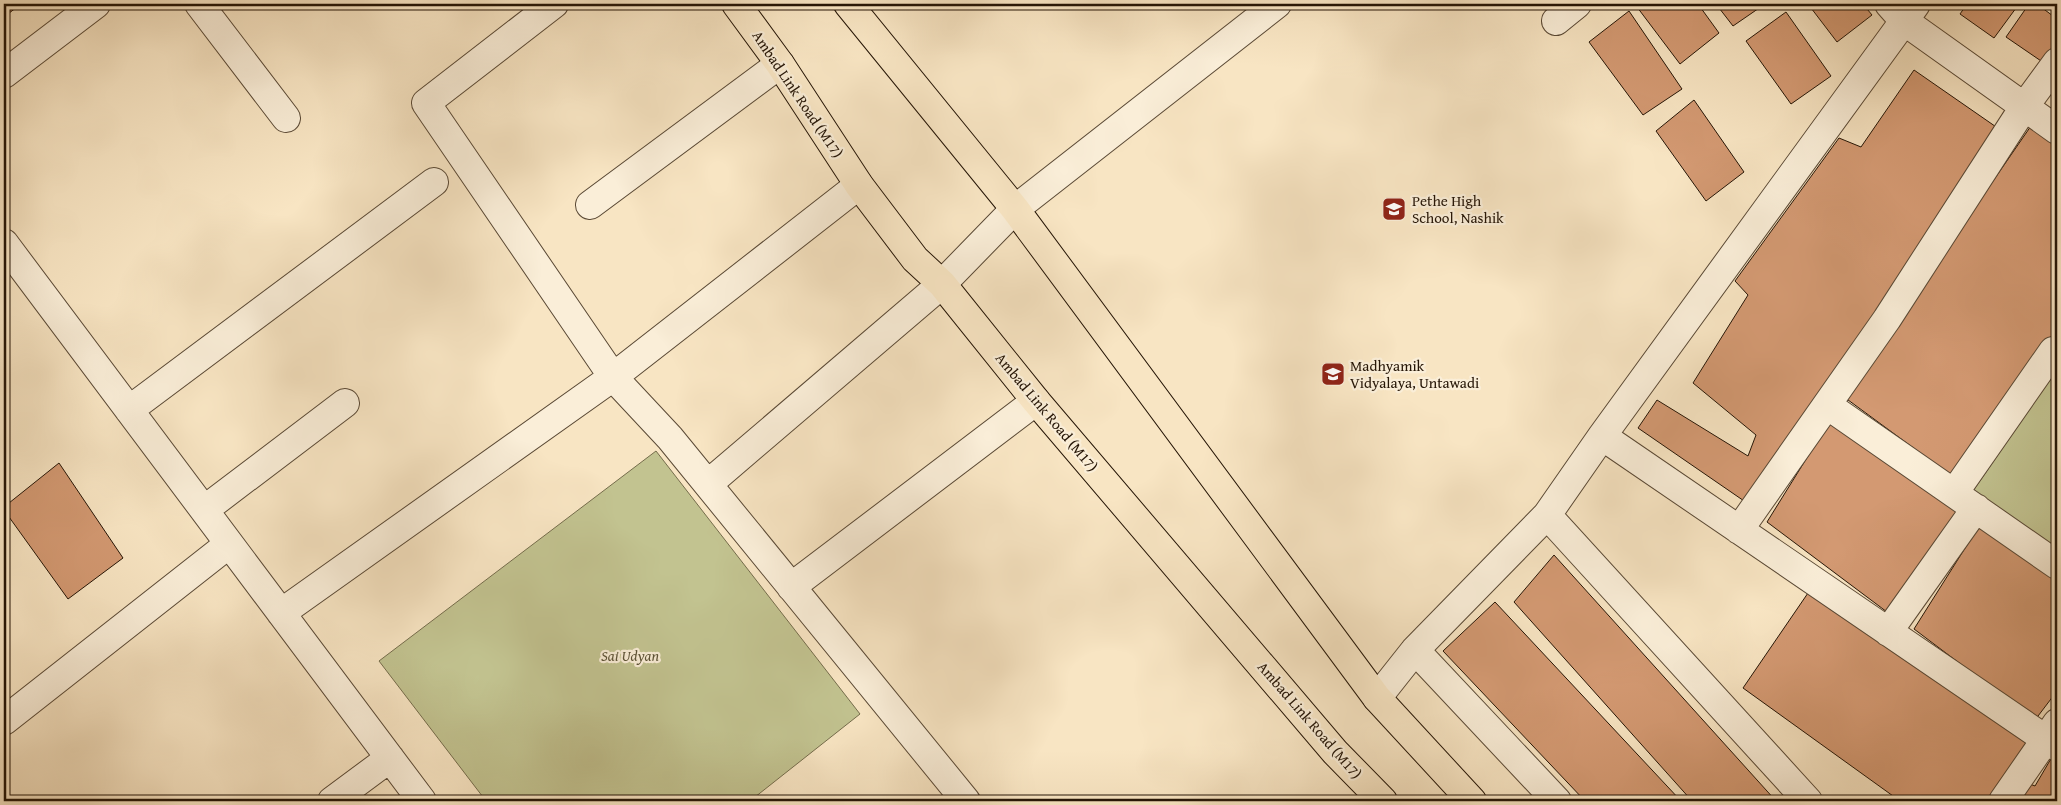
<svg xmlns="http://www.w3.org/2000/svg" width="2061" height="805" font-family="'Gentium Book Plus',serif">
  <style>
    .green { fill: #c2c390; stroke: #746c4b }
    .building { fill: #d39972; stroke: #251506 }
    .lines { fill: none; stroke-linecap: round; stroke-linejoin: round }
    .minor-casing { stroke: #5a4935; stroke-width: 30 }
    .major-casing { stroke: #251506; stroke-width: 30 }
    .minor { stroke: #faeed8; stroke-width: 28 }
    .major { stroke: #f8e5c3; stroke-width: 28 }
    .labels { text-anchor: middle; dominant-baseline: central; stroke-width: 4.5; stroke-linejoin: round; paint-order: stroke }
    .street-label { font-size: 15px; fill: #251506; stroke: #faeed8 }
    .poi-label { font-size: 15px; fill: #251506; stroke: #faeed8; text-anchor: start }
    .park-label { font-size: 15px; font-style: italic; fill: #5c5236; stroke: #faeed8 }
  </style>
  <rect width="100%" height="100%" fill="#f8e5c3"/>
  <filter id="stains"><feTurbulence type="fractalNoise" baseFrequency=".004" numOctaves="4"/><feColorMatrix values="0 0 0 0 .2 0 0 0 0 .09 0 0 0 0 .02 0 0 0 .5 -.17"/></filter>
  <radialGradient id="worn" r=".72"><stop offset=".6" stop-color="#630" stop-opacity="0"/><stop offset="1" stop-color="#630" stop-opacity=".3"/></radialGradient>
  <path class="green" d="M2057,369V549L1973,491Z
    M656,451L860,714L750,801H486L379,661Z"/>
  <path class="building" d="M4,4H21L4,17Z
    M1641,4H1698L1719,33L1680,64L1637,7Z
    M1716,4H1765L1733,26Z
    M1808,4H1863L1872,15L1837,42Z
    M1967,4H2019L1994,38L1960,14Z
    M2029,4H2037L2057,19V43L2044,63L2006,37Z
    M1629,11L1682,89L1643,115L1589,42Z
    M1786,12L1831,76L1791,104L1746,41Z
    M1914,70L2002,131L1747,503L1638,428L1657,400L1748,456L1756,435L1693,383L1748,295L1735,281L1839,138L1861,147Z
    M1694,100L1744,172L1706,201L1656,131Z
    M2033,123L2057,141V331L1953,477L1844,397Z
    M1831,419L1965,511L1887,612L1767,522Z
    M59,463L123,558L68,599L4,510V507Z
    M1979,526L2057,581V691L2035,720L1914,629Z
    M1554,555L1776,801H1692L1514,602Z
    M1808,593L2034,741L1989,801H1900L1743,688Z
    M1495,602L1681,801H1585L1443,651Z
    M2052,757L2057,760V801H2031L2018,793L2025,782L2035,786Z"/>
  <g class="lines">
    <g class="minor-casing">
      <path id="minor" d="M199,4L286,118
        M554,4L426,103L613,377L670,438L966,801
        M1889,4L1904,21L1916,4
        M1556,21L1577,4
        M4,74L96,4
        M590,205L780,64
        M4,243L422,801
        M1827,405L2057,565
        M129,410L434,182
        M1602,436L2057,747
        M708,484L942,284L1015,209L1277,4
        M1954,493L2053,351L2057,354
        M204,510L345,403
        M1739,530L1887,319L2024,107L2057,62
        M791,587L1036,401
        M281,613L613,377L859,185
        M1888,632L1976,508
        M1415,650L1557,801
        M1377,698L1415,650L1547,515
        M4,721L229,544
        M332,801L390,758
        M1808,801L1547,515L1602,436L1904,21L2057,130
        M2003,801L2057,723"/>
    </g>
    <g class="major-casing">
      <path id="major" d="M736,4L780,64L859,185L915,259L942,284L1036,401L1335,752L1383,801
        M848,4L1015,209L1377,698L1472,801"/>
    </g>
    <use href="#minor" class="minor"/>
    <use href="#major" class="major"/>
  </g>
  <defs>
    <g id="school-square" transform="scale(1.25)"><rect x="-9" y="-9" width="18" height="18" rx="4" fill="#8f2418" stroke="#faeed8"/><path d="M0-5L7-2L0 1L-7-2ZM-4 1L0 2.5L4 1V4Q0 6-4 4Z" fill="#fff"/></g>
  </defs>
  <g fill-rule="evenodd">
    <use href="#school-square" x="1394" y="209"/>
    <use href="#school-square" x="1333" y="374"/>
  </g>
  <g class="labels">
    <g class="street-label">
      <text transform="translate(798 94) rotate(56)">Ambad Link Road (M17)</text>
      <text transform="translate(1047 412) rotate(50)">Ambad Link Road (M17)</text>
      <text transform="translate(1310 720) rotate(49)">Ambad Link Road (M17)</text>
    </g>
    <g class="poi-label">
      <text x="1412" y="200">Pethe High<tspan x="1412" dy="17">School, Nashik</tspan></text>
      <text x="1350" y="365">Madhyamik<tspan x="1350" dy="17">Vidyalaya, Untawadi</tspan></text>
    </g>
    <g class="park-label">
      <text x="630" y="655">Sai Udyan</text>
    </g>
  </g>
  <rect width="2061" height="805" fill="none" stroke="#f8e5c3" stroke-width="20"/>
  <rect x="5" y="5" width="2051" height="795" fill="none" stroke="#251506" stroke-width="2.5"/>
  <rect x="10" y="10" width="2041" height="785" fill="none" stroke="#251506"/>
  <rect width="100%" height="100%" filter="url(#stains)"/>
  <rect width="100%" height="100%" fill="url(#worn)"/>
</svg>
